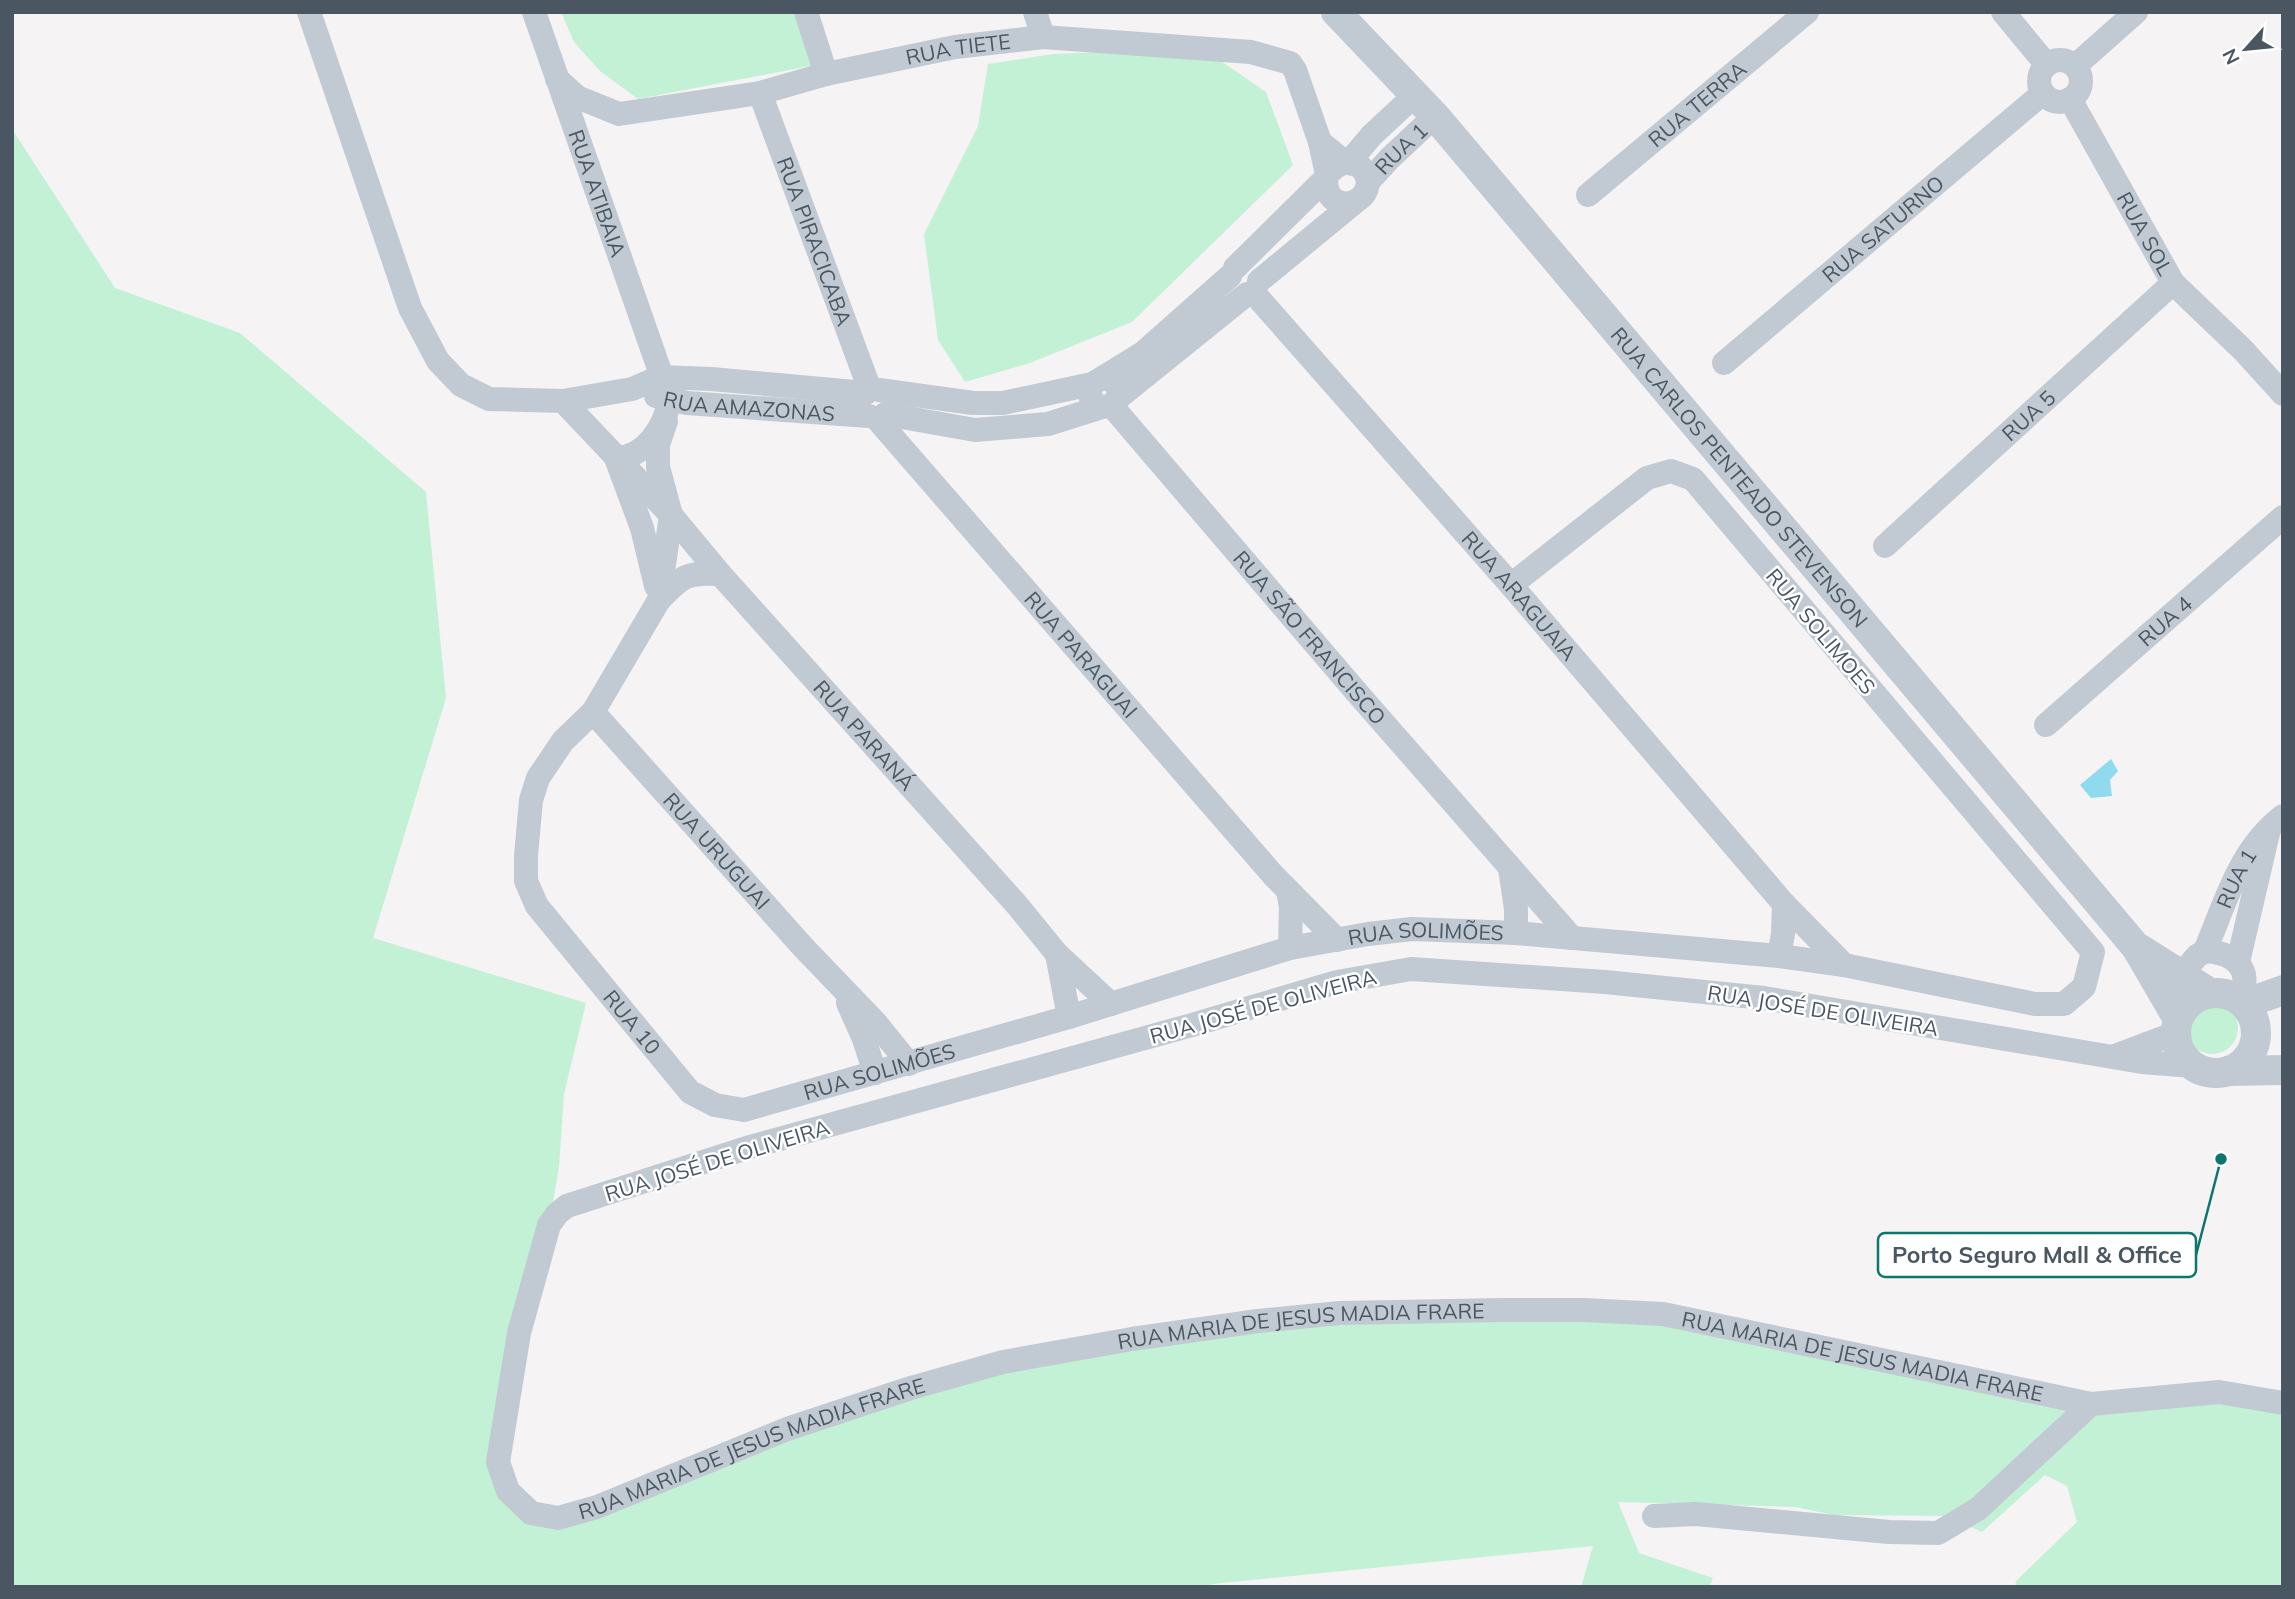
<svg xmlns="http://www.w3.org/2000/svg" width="2295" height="1599" font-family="Mulish,sans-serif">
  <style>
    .green { fill: #c3f1d5 }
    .water { fill: #90daee }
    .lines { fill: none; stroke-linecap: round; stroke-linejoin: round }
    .minor { stroke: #c1cad2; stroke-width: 24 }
    .tertiary { stroke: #c1cad2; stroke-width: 30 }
    .labels { text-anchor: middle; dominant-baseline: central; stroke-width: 5; stroke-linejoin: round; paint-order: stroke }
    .street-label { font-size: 21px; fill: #4a5661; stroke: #fff }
    .leader { fill: none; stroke: #0f766e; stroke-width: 2.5 }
    .callout-dot { fill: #0f766e; stroke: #fff; stroke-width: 2.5 }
    .callout { fill: #fff; stroke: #0f766e; stroke-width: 2.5 }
    .callout-label { font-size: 23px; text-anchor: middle; font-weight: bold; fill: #4a5661 }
  </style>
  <rect width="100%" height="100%" fill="#f5f3f3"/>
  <path class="green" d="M561,12H798L815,65L638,99L600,71L574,42Z
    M1126,51L1212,55L1266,92L1293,165L1132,322L1030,363L965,382L938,340L924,234L978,126L988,64L1053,54Z
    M12,129L115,288L240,333L426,492L446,698L373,938L586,1003L564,1094L559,1167L549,1225L519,1333L508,1491L558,1518L911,1388L1258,1321L1584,1310L2091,1404L2283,1403V1587H2015L2016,1581L2077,1522L2067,1486L2045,1475L1982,1532L1948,1516L1834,1515L1795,1507L1618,1502L1639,1553L1713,1578L1709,1587H1581L1593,1546L1213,1584L1207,1587H12Z
    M2186 1028a26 26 0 1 1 52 0a26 26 0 1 1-52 0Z"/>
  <path class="water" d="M2111,759L2118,771L2110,780L2112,796L2091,798L2080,785Z"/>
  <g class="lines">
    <g class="minor">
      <path d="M309,12L410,308L438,361L461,385L489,399L563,401L632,389L660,377L711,379L866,393"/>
      <path id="s1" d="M534,12L670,400C664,427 646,457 616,458L642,528L656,586"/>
      <path d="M806,12L826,74"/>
      <path d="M1035,12L1043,37"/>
      <path d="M2003,12L2047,65"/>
      <circle cx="2060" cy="81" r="21"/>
      <path d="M2075,66L2136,12"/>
      <path id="s2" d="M557,79L577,97L619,114L760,93L826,74L955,47L1043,37L1251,52L1290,63L1295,70L1320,142"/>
      <path id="s3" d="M760,93L870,390"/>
      <path id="s4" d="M2070,99L2173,283L2243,350L2283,394"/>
      <path d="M1349,162L1372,135L1415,95"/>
      <path d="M1327,175L1335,167L1345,162L1360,166C1385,193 1342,219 1328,192C1325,185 1327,178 1326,170C1324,161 1322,152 1320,142L1345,162"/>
      <path id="s5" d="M1368,182L1390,158L1435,116"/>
      <path id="s6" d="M1588,195L1807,12"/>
      <path d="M1235,268L1326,178"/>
      <path d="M1259,281L1355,202"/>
      <path id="s7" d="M1253,292L1511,585L1784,904L1844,965"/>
      <path id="s8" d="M1724,363L2043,93"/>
      <path d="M1104,377L1143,353L1230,276"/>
      <path d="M879,390L973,403H1003L1092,384L1104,377L1117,384C1126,415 1081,413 1092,384"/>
      <path id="s9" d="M656,396L687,403L869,416"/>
      <path d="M1118,398L1247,294"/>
      <path id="s10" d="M563,401L671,515L720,574L1017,905L1057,954L1111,1004"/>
      <path id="s11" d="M1111,405L1359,695L1572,938"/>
      <path d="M885,414L975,430L1048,424L1102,407"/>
      <path id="s12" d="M876,418L1273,875L1337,940"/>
      <path id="s13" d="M666,421L658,445V467L671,515L659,600L593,712L563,741L538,778L531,800L526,856V881L537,906L690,1092L715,1105L744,1110L1069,1017L1290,948L1368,934L1412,929L1516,933L1779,956L1844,965L2035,1004H2064L2084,987L2093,952L1693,479L1671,471L1647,478L1511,585"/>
      <path id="s14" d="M1885,546L2173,283"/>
      <path d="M659,600C682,576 686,572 720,574"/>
      <path id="s15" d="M593,712L803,947L875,1022L909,1064"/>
      <path id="s16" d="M2046,725L2283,517"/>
      <path d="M1510,869L1516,909V933"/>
      <path d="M1288,891L1291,907L1290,948"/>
      <path id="s17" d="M2205,951C2226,901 2239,850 2283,816"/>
      <path d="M1057,954L1069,1017"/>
      <path d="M1779,956L1783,934L1784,904"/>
      <path d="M2238,962L2268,833"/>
      <path d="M2181,975L2197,956L2205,951C2236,953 2254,970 2239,1000"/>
      <path d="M848,1003L864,1039L875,1073"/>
      <path d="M2115,1056L2176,1033"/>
      <path id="s18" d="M2193,1066L2142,1062L1764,998L1605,982L1411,969L1337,982L1192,1025L750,1147L567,1206L557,1214L549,1225L519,1333L498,1462L508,1491L531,1513L558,1518L597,1507L787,1429L911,1388L1003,1362L1132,1339L1258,1321L1340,1313L1503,1310H1584L1663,1314L2091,1404L2219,1392L2283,1403"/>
      <path d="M1654,1516L1696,1514L1889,1532L1938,1533L1978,1509L2091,1404"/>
    </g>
    <g class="tertiary">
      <path id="s19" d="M1336,12L1435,116L2136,947L2178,1019"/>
      <path d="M2140,949L2210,993"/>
      <circle cx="2216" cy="1033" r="40"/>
      <path d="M2244,1004L2283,990"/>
      <path d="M2228,1071L2283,1070"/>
    </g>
  </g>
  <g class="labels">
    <g class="street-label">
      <text stroke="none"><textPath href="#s2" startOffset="418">RUA TIETE</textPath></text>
      <text stroke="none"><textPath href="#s6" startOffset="142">RUA TERRA</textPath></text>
      <text stroke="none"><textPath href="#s5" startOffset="47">RUA 1</textPath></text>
      <text stroke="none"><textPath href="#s1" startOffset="192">RUA ATIBAIA</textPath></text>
      <text stroke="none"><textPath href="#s8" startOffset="208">RUA SATURNO</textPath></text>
      <text stroke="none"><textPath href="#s4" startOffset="154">RUA SOL</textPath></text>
      <text stroke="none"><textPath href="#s3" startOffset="158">RUA PIRACICABA</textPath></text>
      <text stroke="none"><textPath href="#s9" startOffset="94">RUA AMAZONAS</textPath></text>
      <text stroke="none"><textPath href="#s14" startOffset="194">RUA 5</textPath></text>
      <text stroke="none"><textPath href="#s19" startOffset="616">RUA CARLOS PENTEADO STEVENSON</textPath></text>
      <text stroke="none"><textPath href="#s7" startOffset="404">RUA ARAGUAIA</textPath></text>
      <text stroke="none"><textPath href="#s16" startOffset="158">RUA 4</textPath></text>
      <text transform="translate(1821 631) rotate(50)">RUA SOLIMOES</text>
      <text stroke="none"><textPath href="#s11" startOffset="306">RUA SÃO FRANCISCO</textPath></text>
      <text stroke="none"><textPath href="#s12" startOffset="313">RUA PARAGUAI</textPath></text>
      <text stroke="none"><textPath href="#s10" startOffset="450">RUA PARANÁ</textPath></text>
      <text stroke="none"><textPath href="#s15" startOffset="186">RUA URUGUAI</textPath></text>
      <text stroke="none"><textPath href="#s17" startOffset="79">RUA 1</textPath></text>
      <text stroke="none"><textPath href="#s13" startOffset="1536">RUA SOLIMÕES</textPath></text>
      <text transform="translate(1263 1006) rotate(-15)">RUA JOSÉ DE OLIVEIRA</text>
      <text transform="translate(1823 1010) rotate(9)">RUA JOSÉ DE OLIVEIRA</text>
      <text stroke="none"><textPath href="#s13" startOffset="681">RUA 10</textPath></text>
      <text stroke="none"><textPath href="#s13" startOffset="970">RUA SOLIMÕES</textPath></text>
      <text transform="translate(717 1160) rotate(-17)">RUA JOSÉ DE OLIVEIRA</text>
      <text stroke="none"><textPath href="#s18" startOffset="2798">RUA MARIA DE JESUS MADIA FRARE</textPath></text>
      <text stroke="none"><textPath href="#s18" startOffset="3365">RUA MARIA DE JESUS MADIA FRARE</textPath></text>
      <text stroke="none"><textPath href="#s18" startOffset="2231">RUA MARIA DE JESUS MADIA FRARE</textPath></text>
    </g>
  </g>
  <path class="leader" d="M2221 1159L2196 1255"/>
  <circle class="callout-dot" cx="2221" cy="1159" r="7"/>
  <rect class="callout" x="1878" y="1233" width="318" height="44" rx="7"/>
  <g class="callout-label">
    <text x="2037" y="1263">Porto Seguro Mall &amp; Office</text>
  </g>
  <rect width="2295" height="1599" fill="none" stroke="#4a5661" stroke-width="28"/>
  <g transform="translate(2246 49) rotate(243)" stroke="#ffffff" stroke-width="5" paint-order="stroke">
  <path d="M0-5L12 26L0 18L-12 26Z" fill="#4a5661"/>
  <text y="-10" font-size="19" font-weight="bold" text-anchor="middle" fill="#4a5661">N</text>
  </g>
</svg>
